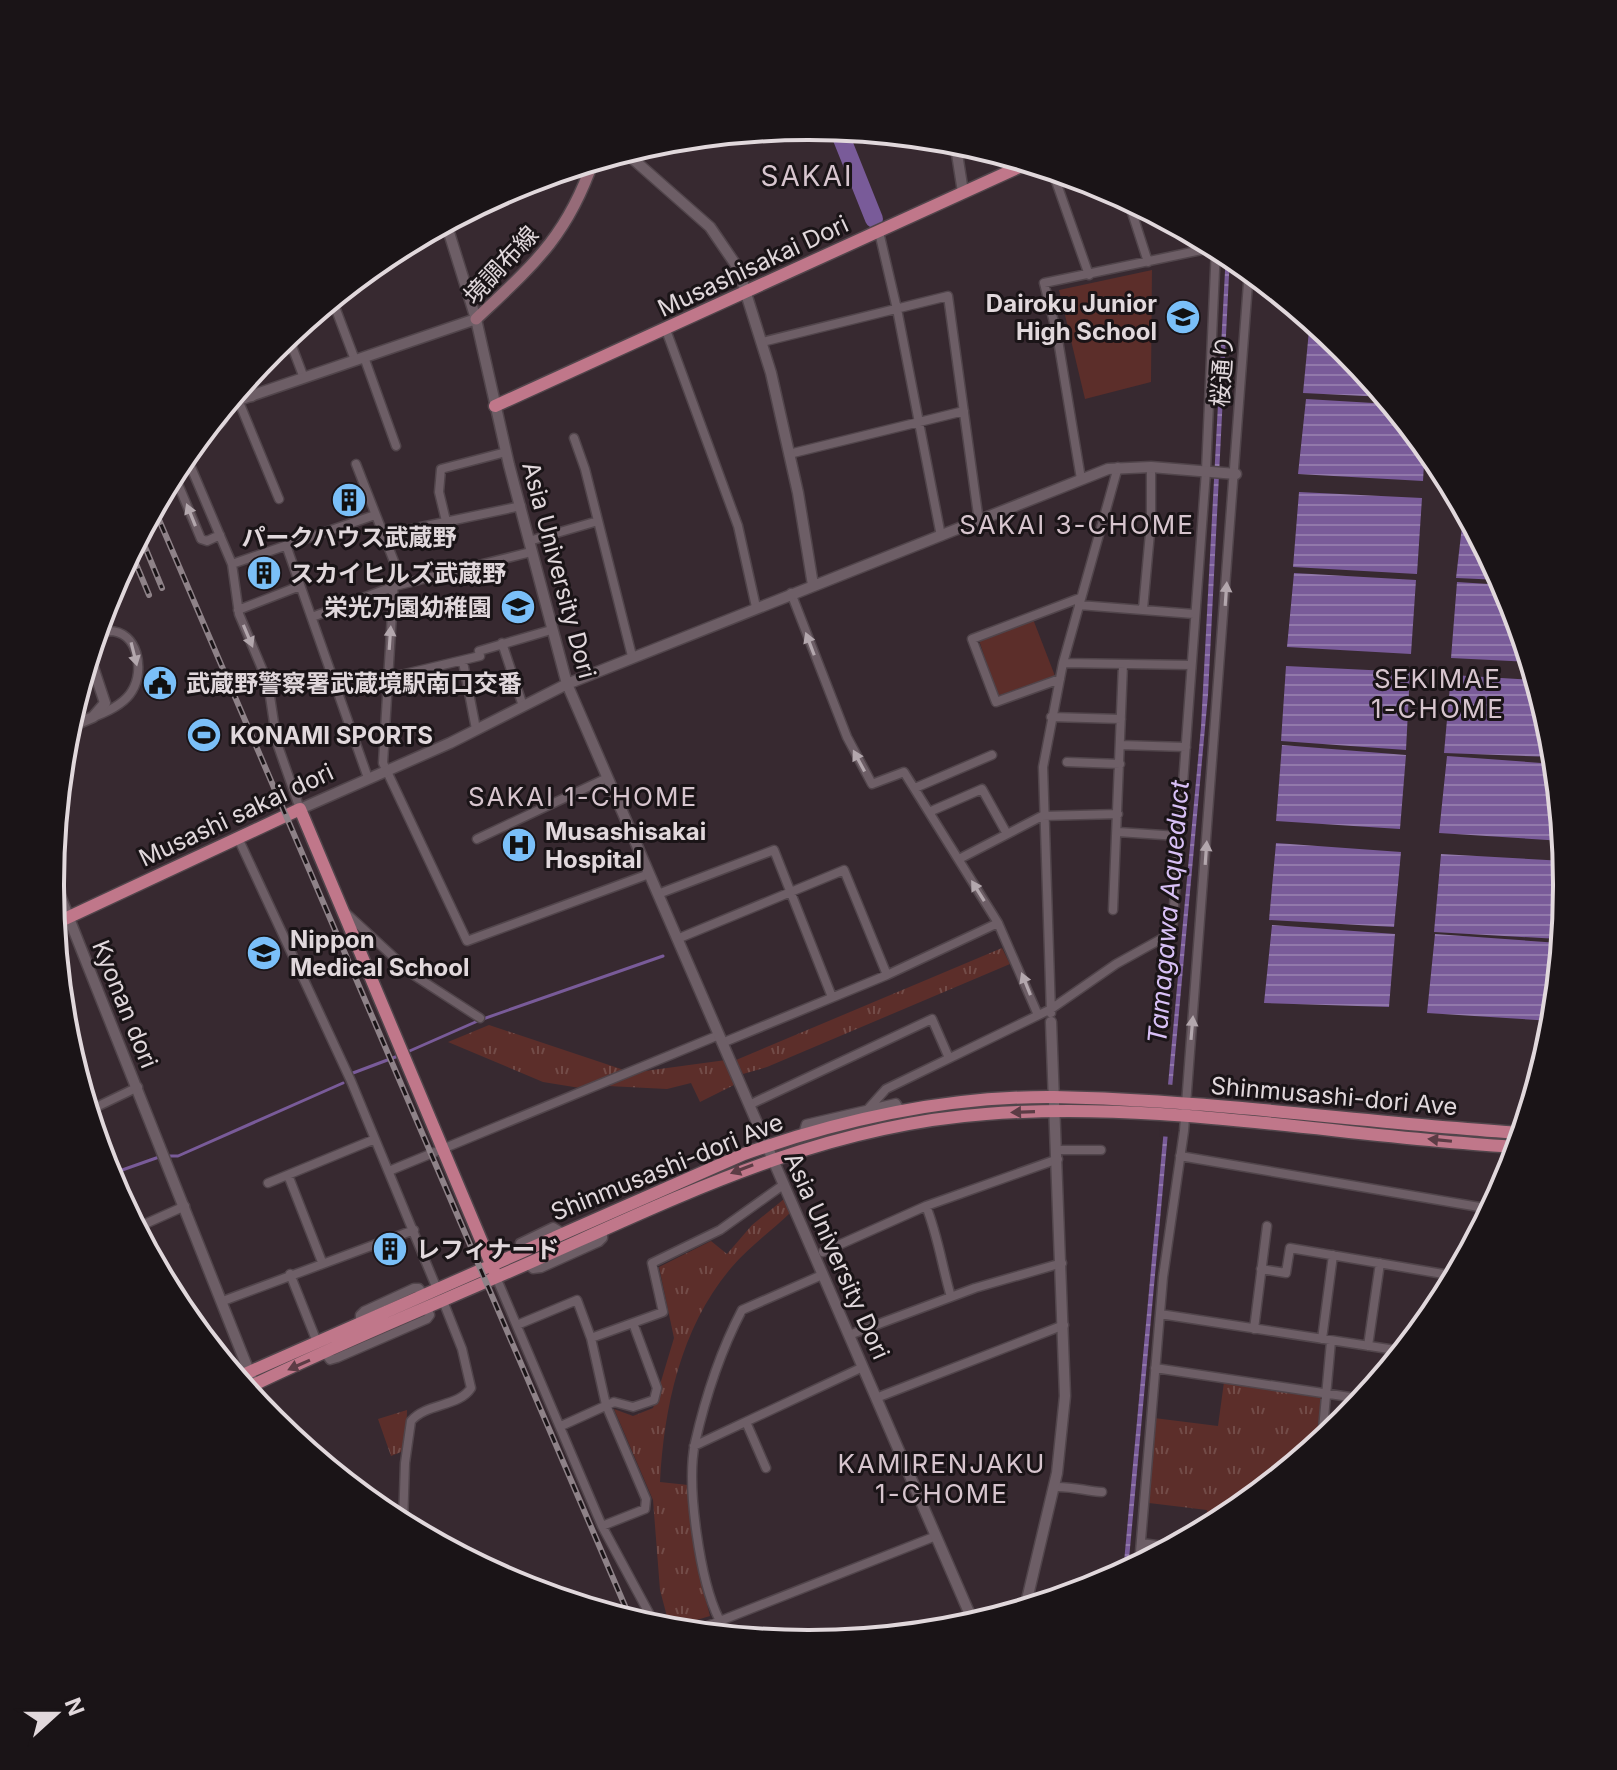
<svg xmlns="http://www.w3.org/2000/svg" width="1617" height="1770" font-family="Inter,'Noto Sans JP',sans-serif">
  <style>
    .grass { fill: url(#grass-tufts) }
    .garden { fill: #5c2e2a }
    .water { fill: url(#water-rules) }
    .pier { fill: #372930 }
    .lines { fill: none; stroke-linecap: round; stroke-linejoin: round }
    .stream { stroke: #795b99; stroke-width: 3 }
    .river { stroke: #795b99; stroke-width: 18 }
    .minor-casing { stroke: #51454b; stroke-width: 11 }
    .tertiary-casing { stroke: #51454b; stroke-width: 13 }
    .secondary-casing { stroke: #51454b; stroke-width: 14 }
    .primary-casing { stroke: #51454b; stroke-width: 15 }
    .minor { stroke: #6d5e66; stroke-width: 8 }
    .tertiary { stroke: #6d5e66; stroke-width: 10 }
    .secondary { stroke: #966b78; stroke-width: 11 }
    .primary { stroke: #c0778a; stroke-width: 12 }
    .rail-casing { stroke: #8e8288; stroke-width: 6 }
    .rail { stroke: #1a1417; stroke-width: 3; stroke-dasharray: 9; stroke-linecap: butt }
    .oneway { fill: #b3a7ad }
    .oneway2 { fill: #5c3c45 }
    .labels { text-anchor: middle; dominant-baseline: central; stroke-width: 6; stroke-linejoin: round; paint-order: stroke }
    .street-label { font-size: 24px; fill: #e1d8dc; stroke: #1a1417 }
    .poi-label { font-size: 24px; font-weight: bold; fill: #e1d8dc; stroke: #1a1417; text-anchor: start }
    .neighbourhood-label { font-size: 26px; letter-spacing: 2px; fill: #d7c5ce; stroke: #1a1417 }
    .water-label { font-size: 26px; font-style: italic; fill: #d8c0f6; stroke: #1a1417 }
    .quarter-label { font-size: 28px; letter-spacing: 2px; fill: #d7c5ce; stroke: #1a1417 }
    .rim { fill: none; stroke: #e1d8dc; stroke-width: 4 }
  </style>
  <defs>
    <pattern id="grass-tufts" width="24" height="20" patternUnits="userSpaceOnUse" patternTransform="scale(2)"><rect width="24" height="20" fill="#5c2e2a"/><path d="M3 7l-1-3M5 7V3M7 7l1-3M15 17l-1-3M17 17v-4M19 17l1-3" fill="none" stroke="#734c48"/></pattern>
    <pattern id="water-rules" width="6" height="5" patternUnits="userSpaceOnUse" patternTransform="scale(2)"><rect width="6" height="5" fill="#795b99"/><path d="M0 2.5h6" fill="none" stroke="#9279ab"/></pattern>
  </defs>
  <rect width="100%" height="100%" fill="#372930"/>
  <path class="grass" d="M1002,948L1010,964L767,1067L743,1074L736,1060Z
    M489,1025L624,1070L580,1088L543,1082L448,1042Z
    M726,1060L736,1084L700,1102L691,1083L667,1089L608,1086L645,1071Z
    M784,1199L790,1213C770,1232 748,1248 731,1268C681,1327 664,1407 660,1482L688,1485L697,1565L710,1616L670,1628L660,1590L653,1500L614,1409L633,1416L653,1408L674,1338L659,1267L711,1241L727,1254L752,1225Z
    M1224,1382L1320,1396L1321,1399L1318,1444C1298,1460 1228,1527 1206,1524L1207,1510L1149,1503L1154,1418L1218,1426Z
    M407,1410L406,1450L391,1456L378,1419Z"/>
  <path class="garden" d="M1152,270L1151,382L1085,399L1059,290Z
    M1033,619L1055,676L997,696L979,640Z"/>
  <path class="water" d="M1226,252L1230,255L1208,695L1128,1570L1123,1573L1201,727Z
    M1310,320L1345,349L1385,397L1303,393Z
    M1306,399L1390,404L1425,446L1423,481L1298,474Z
    M1299,492L1422,498L1417,574L1293,567Z
    M1464,509L1501,580L1456,578Z
    M1294,573L1416,580L1411,654L1287,647Z
    M1457,582L1504,585L1530,662L1451,658Z
    M1286,666L1410,672L1406,750L1281,741Z
    M1451,675L1535,680L1553,737L1554,757L1444,753Z
    M1282,745L1406,755L1400,829L1276,821Z
    M1447,756L1555,764L1563,841L1439,833Z
    M1276,843L1401,852L1394,927L1269,920Z
    M1441,854L1565,861L1559,939L1434,932Z
    M1272,925L1395,934L1389,1007L1264,1003Z
    M1435,934L1559,943L1553,1021L1427,1013Z"/>
  <path class="pier" d="M1164,1084L1176,1085L1171,1137L1159,1136Z"/>
  <g class="lines">
    <path class="stream" d="M405,1053L480,1020L663,956
      M353,1073L398,1056
      M167,1156H178L343,1083
      M108,1175L159,1157"/>
    <path class="river" d="M838,129L874,219"/>
    <g class="minor-casing">
      <path id="minor" d="M1052,170L1089,275
        M1128,200L1148,262
        M879,232L897,309L941,536
        M332,299L355,360
        M666,330L738,526L756,607
        M288,336L304,378
        M762,342L948,296L979,522
        M364,357L396,446
        M246,381L252,397
        M239,402L279,499
        M574,438L585,469L632,656
        M191,451L190,465L232,564L239,614L268,683L277,743L300,809
        M789,454L964,411
        M356,464L395,564L383,763L467,941L649,874
        M173,472L201,539L207,541L220,535
        M1081,479L1057,334L1044,283L1216,247
        M446,521L439,492L441,469L506,452
        M383,535L521,506
        M529,541L598,521
        M286,545L368,778
        M232,564L375,515
        M791,593L847,737L872,784L904,772L998,923L1038,1015
        M107,599L108,594
        M1079,605L1194,614
        M1143,609L1151,522V467
        M238,610L300,586
        M312,617L395,586L531,552
        M94,639L109,631C138,631 145,670 132,691C125,703 109,711 96,716
        M502,643L523,706
        M463,662L476,729
        M1063,663L1191,665
        M388,678L480,656L479,651L551,630
        M1060,679L996,702L972,639L1080,598
        M1051,717L1121,719
        M1120,745L1186,747
        M1067,762L1120,764
        M915,788L992,755
        M929,812L982,789L1007,834
        M1118,832L1178,836
        M238,838L351,1081L437,1289
        M477,839L607,778
        M959,859L1042,816L1118,814
        M658,894L774,850L832,997
        M1113,910L1123,664
        M346,913L412,974L480,1018
        M677,939L844,870L887,975
        M1051,1013L1043,767L1063,663L1118,467
        M722,1043L887,975L998,923
        M749,1105L932,1019L949,1058
        M869,1108L886,1089L1051,1009L1116,964L1172,933L1206,471L1216,247
        M88,1111L138,1087
        M803,1134L806,1124L896,1103L901,1111
        M1057,1150H1101
        M1180,1156L1491,1209
        M389,1171L719,1035
        M288,1175L322,1262
        M268,1183L375,1139
        M926,1206C938,1236 942,1266 951,1297
        M136,1228L185,1206
        M522,1251L520,1243L553,1227L563,1233
        M823,1252L926,1206L1058,1159
        M527,1264L533,1269L541,1268L599,1242L603,1238V1230
        M1261,1269L1286,1273L1290,1248L1455,1276
        M290,1274L317,1342
        M496,1277L602,1526L657,1628
        M223,1301L414,1230
        M1160,1314L1402,1351
        M360,1323V1315L364,1311L414,1288H419L424,1295
        M517,1325L577,1300L591,1338L606,1405L646,1499L645,1509L602,1526
        M1254,1329L1267,1226
        M849,1335L975,1288L1062,1263
        M591,1338L663,1312L652,1263L720,1230L783,1185
        M1322,1339L1333,1255
        M1368,1346L1380,1263
        M325,1353L330,1360L337,1358L427,1319L430,1315L427,1307
        M1155,1368L1363,1399
        M876,1398L1064,1325
        M746,1422L766,1468
        M561,1426L614,1402L633,1407L654,1400L657,1388L633,1323
        M1322,1440L1331,1341
        M694,1446L863,1367
        M1054,1487C1072,1486 1085,1491 1102,1492
        M403,1524L405,1463L411,1421C426,1403 459,1407 471,1388L462,1349L443,1301
        M1141,1543L1171,1547
        M1139,1564L1163,1277L1184,1131L1249,270
        M719,1619C700,1581 686,1485 695,1443C705,1399 721,1350 742,1310L822,1275
        M692,1632L936,1536"/>
    </g>
    <g class="tertiary-casing">
      <path id="tertiary" d="M955,141L963,192
        M625,152L710,227L738,268L771,373L798,493L813,585
        M446,223L476,319L509,465L567,684L974,1624
        M227,404L476,319
        M187,452L221,421L231,404
        M67,728L93,717L105,703L89,655
        M300,809L450,743L567,684L1108,469L1151,467L1236,474
        M51,873L254,1384
        M1025,1608L1057,1473L1065,1396L1051,1022"/>
    </g>
    <g class="secondary-casing">
      <path id="secondary" d="M476,319C532,266 567,237 593,161"/>
    </g>
    <g class="primary-casing">
      <path id="primary" d="M495,406L1028,163
        M54,924L300,809L494,1271
        M236,1378L744,1154C843,1119 949,1096 1054,1097C1211,1100 1366,1123 1522,1133
        M245,1389C341,1342 441,1302 538,1259C686,1193 822,1126 986,1114C1163,1100 1341,1137 1518,1147"/>
    </g>
    <use href="#minor" class="minor"/>
    <use href="#tertiary" class="tertiary"/>
    <use href="#secondary" class="secondary"/>
    <use href="#primary" class="primary"/>
    <g class="rail-casing">
      <path id="rail" d="M154,508L631,1620
        M140,535L162,588
        M131,552L149,595"/>
    </g>
    <use href="#rail" class="rail"/>
  </g>
  <defs><path id="oneway-solid" d="M-6-.8H1V-3.2L6.5 0L1 3.2V.8H-6Z" transform="scale(2)"/></defs>
  <g class="oneway">
    <use href="#oneway-solid" transform="translate(191 515) rotate(-112)"/>
    <use href="#oneway-solid" transform="translate(1226 594) rotate(-86)"/>
    <use href="#oneway-solid" transform="translate(248 636) rotate(67)"/>
    <use href="#oneway-solid" transform="translate(390 638) rotate(-86)"/>
    <use href="#oneway-solid" transform="translate(810 644) rotate(-111)"/>
    <use href="#oneway-solid" transform="translate(134 654) rotate(76)"/>
    <use href="#oneway-solid" transform="translate(859 761) rotate(-118)"/>
    <use href="#oneway-solid" transform="translate(1206 853) rotate(-86)"/>
    <use href="#oneway-solid" transform="translate(978 891) rotate(-122)"/>
    <use href="#oneway-solid" transform="translate(1026 984) rotate(-112)"/>
    <use href="#oneway-solid" transform="translate(1192 1028) rotate(-85)"/>
  </g>
  <g class="oneway2">
    <use href="#oneway-solid" transform="translate(1023 1112) rotate(178)"/>
    <use href="#oneway-solid" transform="translate(1440 1140) rotate(-174)"/>
    <use href="#oneway-solid" transform="translate(742 1169) rotate(159)"/>
    <use href="#oneway-solid" transform="translate(299 1365) rotate(156)"/>
  </g>
  <defs>
    <g id="school-disc" transform="scale(1.8)"><circle r="9.5" fill="#7abff8" stroke="#1a1417"/><path d="M0-5L7-2L0 1L-7-2ZM-4 1L0 2.5L4 1V4Q0 6-4 4Z" fill="#111"/></g>
    <g id="building-disc" transform="scale(1.8)"><circle r="9.5" fill="#7abff8" stroke="#1a1417"/><path d="M-4-6H4V6H1V3H-1V6H-4ZM-2.5-4.3h1.7v1.8h-1.7ZM.8-4.3h1.7v1.8H.8ZM-2.5-1h1.7V.8h-1.7ZM.8-1h1.7V.8H.8Z" fill="#111"/></g>
    <g id="civic-disc" transform="scale(1.8)"><circle r="9.5" fill="#7abff8" stroke="#1a1417"/><path d="M-.6-6.5H3V-4.5H.6V-3L4-1V1h2V6H-6V1h2V-1L-.6-3ZM-1.2 2.5V6h2.4V2.5Z" fill="#111"/></g>
    <g id="stadium-disc" transform="scale(1.8)"><circle r="9.5" fill="#7abff8" stroke="#1a1417"/><path d="M0-5a6.5 5 0 1 0 0 10a6.5 5 0 1 0 0-10ZM-3.5-1.8h7v3.6h-7Z" fill="#111"/></g>
    <g id="hospital-disc" transform="scale(1.8)"><circle r="9.5" fill="#7abff8" stroke="#1a1417"/><path d="M-5-5h3v3.5h4V-5h3V5h-3V1.5h-4V5h-3Z" fill="#111"/></g>
    <g id="university-disc" transform="scale(1.8)"><circle r="9.5" fill="#7abff8" stroke="#1a1417"/><path d="M0-5L7-2L0 1L-7-2ZM-4 1L0 2.5L4 1V4Q0 6-4 4Z" fill="#111"/></g>
  </defs>
  <g fill-rule="evenodd">
    <use href="#school-disc" x="1183" y="317"/>
    <use href="#building-disc" x="349" y="500"/>
    <use href="#building-disc" x="264" y="573"/>
    <use href="#school-disc" x="518" y="607"/>
    <use href="#civic-disc" x="160" y="683"/>
    <use href="#stadium-disc" x="204" y="735"/>
    <use href="#hospital-disc" x="519" y="845"/>
    <use href="#university-disc" x="264" y="953"/>
    <use href="#building-disc" x="390" y="1249"/>
  </g>
  <g class="labels">
    <g class="street-label">
      <text transform="translate(501 265) rotate(-47)">境調布線</text>
      <text transform="translate(753 266) rotate(-25)">Musashisakai Dori</text>
      <text transform="translate(1222 371) rotate(-86)">桜通り</text>
      <text transform="translate(559 570) rotate(75)">Asia University Dori</text>
      <text transform="translate(236 815) rotate(-25)">Musashi sakai dori</text>
      <text transform="translate(125 1004) rotate(68)">Kyonan dori</text>
      <text transform="translate(1334 1096) rotate(5)">Shinmusashi-dori Ave</text>
      <text transform="translate(667 1167) rotate(-22)">Shinmusashi-dori Ave</text>
      <text transform="translate(837 1256) rotate(66)">Asia University Dori</text>
    </g>
    <g class="poi-label">
      <text x="1157" y="303" text-anchor="end">Dairoku Junior<tspan x="1157" dy="28">High School</tspan></text>
      <text x="349" y="537" text-anchor="middle">パークハウス武蔵野</text>
      <text x="290" y="573">スカイヒルズ武蔵野</text>
      <text x="492" y="607" text-anchor="end">栄光乃園幼稚園</text>
      <text x="186" y="683">武蔵野警察署武蔵境駅南口交番</text>
      <text x="230" y="735">KONAMI SPORTS</text>
      <text x="545" y="831">Musashisakai<tspan x="545" dy="28">Hospital</tspan></text>
      <text x="290" y="939">Nippon<tspan x="290" dy="28">Medical School</tspan></text>
      <text x="416" y="1249">レフィナード</text>
    </g>
    <g class="neighbourhood-label">
      <text x="1077" y="524">SAKAI 3-CHOME</text>
      <text x="1438" y="678">SEKIMAE<tspan x="1438" dy="30">1-CHOME</tspan></text>
      <text x="583" y="796">SAKAI 1-CHOME</text>
      <text x="942" y="1463">KAMIRENJAKU<tspan x="942" dy="30">1-CHOME</tspan></text>
    </g>
    <g class="water-label">
      <text transform="translate(1168 912) rotate(-85)">Tamagawa Aqueduct</text>
    </g>
    <g class="quarter-label">
      <text x="807" y="176">SAKAI</text>
    </g>
  </g>
  <path d="M0 0H1617V1770H0ZM808 140H809A744 744 0 0 1 1553 884V886A744 744 0 0 1 809 1630H808A744 744 0 0 1 64 886V884A744 744 0 0 1 808 140Z" fill="#1a1417" fill-rule="evenodd"/>
  <path class="rim" d="M808 140H809A744 744 0 0 1 1553 884V886A744 744 0 0 1 809 1630H808A744 744 0 0 1 64 886V884A744 744 0 0 1 808 140Z"/>
  <g transform="translate(56 1714) rotate(69)" stroke="#1a1417" stroke-width="6" paint-order="stroke">
  <path d="M0-6L14 30L0 20L-14 30Z" fill="#e1d8dc"/>
  <text y="-12" font-size="22" font-weight="bold" text-anchor="middle" fill="#e1d8dc">N</text>
  </g>
</svg>
